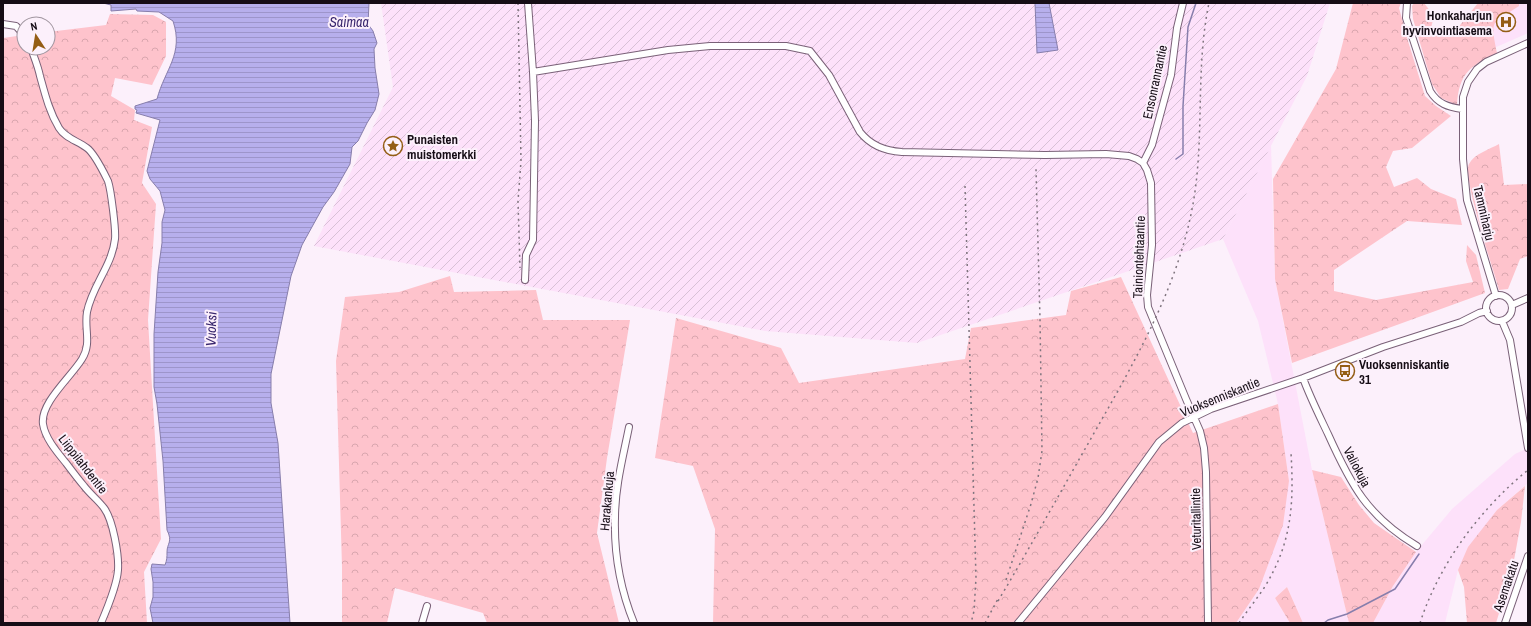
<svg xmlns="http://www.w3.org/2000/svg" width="1531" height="626" font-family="'Archivo Narrow',sans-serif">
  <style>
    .built { fill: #fde1fa }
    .industrial { fill: url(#industrial-furrows) }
    .forest { fill: url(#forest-crowns) }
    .water { fill: url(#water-rules); stroke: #877eac }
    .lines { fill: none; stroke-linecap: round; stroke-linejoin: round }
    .stream { stroke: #877eac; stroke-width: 1.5 }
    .minor-casing { stroke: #7a6178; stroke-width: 8 }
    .minor { stroke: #fff; stroke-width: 6 }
    .rail { stroke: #7f747e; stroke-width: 1.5; stroke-dasharray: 2 4; stroke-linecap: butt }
    .labels { text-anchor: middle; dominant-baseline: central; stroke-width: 4; stroke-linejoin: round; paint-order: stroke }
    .poi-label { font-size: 13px; font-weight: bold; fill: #160d16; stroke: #fcf0fb; text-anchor: start }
    .street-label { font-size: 13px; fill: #160d16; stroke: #fcf0fb }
    .water-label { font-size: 14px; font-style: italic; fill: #39276e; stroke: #fcf0fb }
  </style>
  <defs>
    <pattern id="industrial-furrows" width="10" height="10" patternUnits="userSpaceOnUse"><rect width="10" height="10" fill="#fde1fa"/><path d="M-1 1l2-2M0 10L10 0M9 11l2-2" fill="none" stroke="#d8c0d6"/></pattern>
    <pattern id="forest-crowns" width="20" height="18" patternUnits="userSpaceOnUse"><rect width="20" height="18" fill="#fec3cc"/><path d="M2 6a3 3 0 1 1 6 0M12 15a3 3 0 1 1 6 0" fill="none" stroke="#d9a6ae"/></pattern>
    <pattern id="water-rules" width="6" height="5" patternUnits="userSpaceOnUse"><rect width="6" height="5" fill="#b7afec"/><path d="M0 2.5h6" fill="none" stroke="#9d95ca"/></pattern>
  </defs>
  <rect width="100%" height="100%" fill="#fcf0fb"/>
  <path class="built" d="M1486,3H1528V33L1494,48Z
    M1271,145L1275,279L1312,470L1349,623H1303L1287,587L1275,598L1290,623H1236L1259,589L1289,481L1278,404L1258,321L1223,239Z
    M1528,448V483L1497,510L1458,570L1445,623H1373L1393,586L1416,552L1452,509L1515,454Z"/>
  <path class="industrial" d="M381,3H1330L1307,76L1223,239L917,343L765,331L314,246L393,87Z"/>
  <path class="forest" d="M1353,3H1401L1399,8L1408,41L1425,96L1436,106L1451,116L1412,148L1393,151L1386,167L1394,187L1417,178L1431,189L1456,199L1462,225L1407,221L1334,270V291L1376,300L1473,282L1466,261L1467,245L1476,255L1485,293L1292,363L1275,279L1273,179L1336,69Z
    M1414,3H1424L1434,16L1430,32L1452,35L1478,3H1519V6C1491,24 1490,19 1497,53C1470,66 1459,73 1457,105L1441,98L1432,84L1413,19L1412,6Z
    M110,14L153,15L166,22V56L152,85L115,78L111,96L135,110L134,120L152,127L142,183L156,204L148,320L161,539L144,572L147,623H3V38L24,35V48H48V32L106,25Z
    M1499,144L1504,185L1528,184V256L1520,259L1508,289L1499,290C1494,271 1462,177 1469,164C1474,154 1490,149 1499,144Z
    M450,276L454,292L536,290L543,320H630L607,458L597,533L619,623H487L483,613L395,588L387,623H342V567L336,361L345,297L399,292Z
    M1121,277L1193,433L1278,404L1289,481L1283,525L1259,589L1236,623H713L715,529L693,466L655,458L676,318L781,348L799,383L965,359L971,328L1066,315L1071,291Z
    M1312,470L1341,477L1359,505L1374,523L1416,552L1393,586L1373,623H1349Z
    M1525,486L1521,522L1512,571L1496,623H1467L1464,587L1458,570L1468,547L1497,510Z
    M1287,587L1303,623H1290L1275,598Z"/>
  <path class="water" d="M103,3H369L368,24L373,31L377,43L374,49L375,68L379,94L375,110L367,123L358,141L352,147L350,164L334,192L323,207L302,245L291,276L271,374V403L278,443L290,623H153L150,608L153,597V582L151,569L152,564L165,565C167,560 167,557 167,552C167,543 173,542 167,530L163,461L157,404L154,387V334L158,272L162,243V222L165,210L160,191L150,179L147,171L160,120L136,113L137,110L135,109V106L157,99C165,69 184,54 173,21L159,12L137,11L136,9L111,11V5Z
    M1035,3H1049L1058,50L1037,53Z"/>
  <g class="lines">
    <path class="stream" d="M1176,159L1183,154V106L1188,27L1196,3
      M1324,623L1328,620L1347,614L1395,589L1419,554"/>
    <g class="minor-casing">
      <path id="minor" d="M528,3L533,72
        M1407,3L1406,18L1430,91C1438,104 1448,107 1462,109
        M3,24L16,26L24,35
        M31,48C34,57 38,66 40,76C45,94 49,111 59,128C65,138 78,141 87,148C95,154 104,173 108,181C111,190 116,230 115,239C112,266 92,286 87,312C84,329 92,343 82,359C71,377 40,403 43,424C45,438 57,452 66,463C72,471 78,479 84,486C90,494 98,500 104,508C113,520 119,555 118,570C117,585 107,609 101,623
        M1143,163L1152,145L1171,75L1177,28L1183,3
        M525,280L526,255L533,240L535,121L533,72L668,50L710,46H786L810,51L829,75L860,132C871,146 885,151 902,152L1045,155L1106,154L1129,156L1137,159L1143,163L1147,170L1151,183L1152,245L1147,295L1148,307L1186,399L1200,431L1204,448L1206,472L1208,623
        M1486 308a13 13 0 1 1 26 0a13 13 0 1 1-26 0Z
        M1496,296L1467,200L1463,159V97L1468,82L1477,69L1486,62L1528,43
        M1512,305L1528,298
        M1502,321L1510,340L1528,448
        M1303,378C1310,397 1319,415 1328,434C1351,485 1367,516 1417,546
        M629,427C623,457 615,487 615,518C614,553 621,591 634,623
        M422,623L427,606
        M1018,623L1105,517L1159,442L1182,423L1211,409L1303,378L1383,347L1461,322L1479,313L1487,311
        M1505,623L1528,556"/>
    </g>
    <use href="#minor" class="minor"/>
    <path class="rail" d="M518,3L521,161L518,201L520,268
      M965,186L976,578L974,611L971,623
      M1006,580L1031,504L1038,478L1042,451L1040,319L1036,169
      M998,601C1028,551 1056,500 1085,449C1129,371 1177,293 1193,204C1205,137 1195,69 1209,3
      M985,623L999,597
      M1239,623C1247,611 1256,600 1264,588C1292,543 1294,504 1291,453
      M1420,623C1439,564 1480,509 1528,470"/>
  </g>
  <defs>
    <g id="hospital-ring" transform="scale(1)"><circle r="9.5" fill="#fcf0fb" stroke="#945d15" stroke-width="1.5"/><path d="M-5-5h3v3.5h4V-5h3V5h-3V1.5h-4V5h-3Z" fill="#945d15"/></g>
    <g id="sight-ring" transform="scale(1)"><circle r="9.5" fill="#fcf0fb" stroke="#945d15" stroke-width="1.5"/><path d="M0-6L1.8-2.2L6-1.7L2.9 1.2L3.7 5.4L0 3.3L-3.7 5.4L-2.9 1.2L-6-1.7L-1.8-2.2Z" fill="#945d15"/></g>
    <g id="bus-ring" transform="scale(1)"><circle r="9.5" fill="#fcf0fb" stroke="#945d15" stroke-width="1.5"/><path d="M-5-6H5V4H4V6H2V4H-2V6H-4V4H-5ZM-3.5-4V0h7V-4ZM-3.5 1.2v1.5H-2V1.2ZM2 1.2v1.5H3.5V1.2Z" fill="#945d15"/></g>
  </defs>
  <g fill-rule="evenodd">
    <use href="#hospital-ring" x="1506" y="22"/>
    <use href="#sight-ring" x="393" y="146"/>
    <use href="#bus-ring" x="1345" y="371"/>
  </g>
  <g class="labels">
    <g class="poi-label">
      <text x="1492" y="15" text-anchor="end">Honkaharjun<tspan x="1492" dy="15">hyvinvointiasema</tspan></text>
      <text x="407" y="139">Punaisten<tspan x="407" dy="15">muistomerkki</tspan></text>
      <text x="1359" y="364">Vuoksenniskantie<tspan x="1359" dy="15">31</tspan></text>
    </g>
    <g class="street-label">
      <text transform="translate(1155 82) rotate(-78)">Ensonrannantie</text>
      <text transform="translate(1484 213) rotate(77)">Tammiharju</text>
      <text transform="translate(1139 257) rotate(-88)">Tainiontehtaantie</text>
      <text transform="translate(1220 397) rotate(-22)">Vuoksenniskantie</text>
      <text transform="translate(83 464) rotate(52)">Liippilahdentie</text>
      <text transform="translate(1357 467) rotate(62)">Valiokuja</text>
      <text transform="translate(607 501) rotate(-85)">Harakankuja</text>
      <text transform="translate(1196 519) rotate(-91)">Veturitallintie</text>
      <text transform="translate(1506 586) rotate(-71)">Asemakatu</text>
    </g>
    <g class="water-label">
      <text x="349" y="22">Saimaa</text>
      <text transform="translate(211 329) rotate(-88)">Vuoksi</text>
    </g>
  </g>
  <rect width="1531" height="626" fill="none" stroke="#160d16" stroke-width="8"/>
  <g transform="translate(36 36) rotate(348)"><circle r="19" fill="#fcf0fb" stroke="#a0959f"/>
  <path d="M0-3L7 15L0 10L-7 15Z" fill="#945d15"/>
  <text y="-6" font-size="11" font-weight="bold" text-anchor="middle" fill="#160d16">N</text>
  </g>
</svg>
